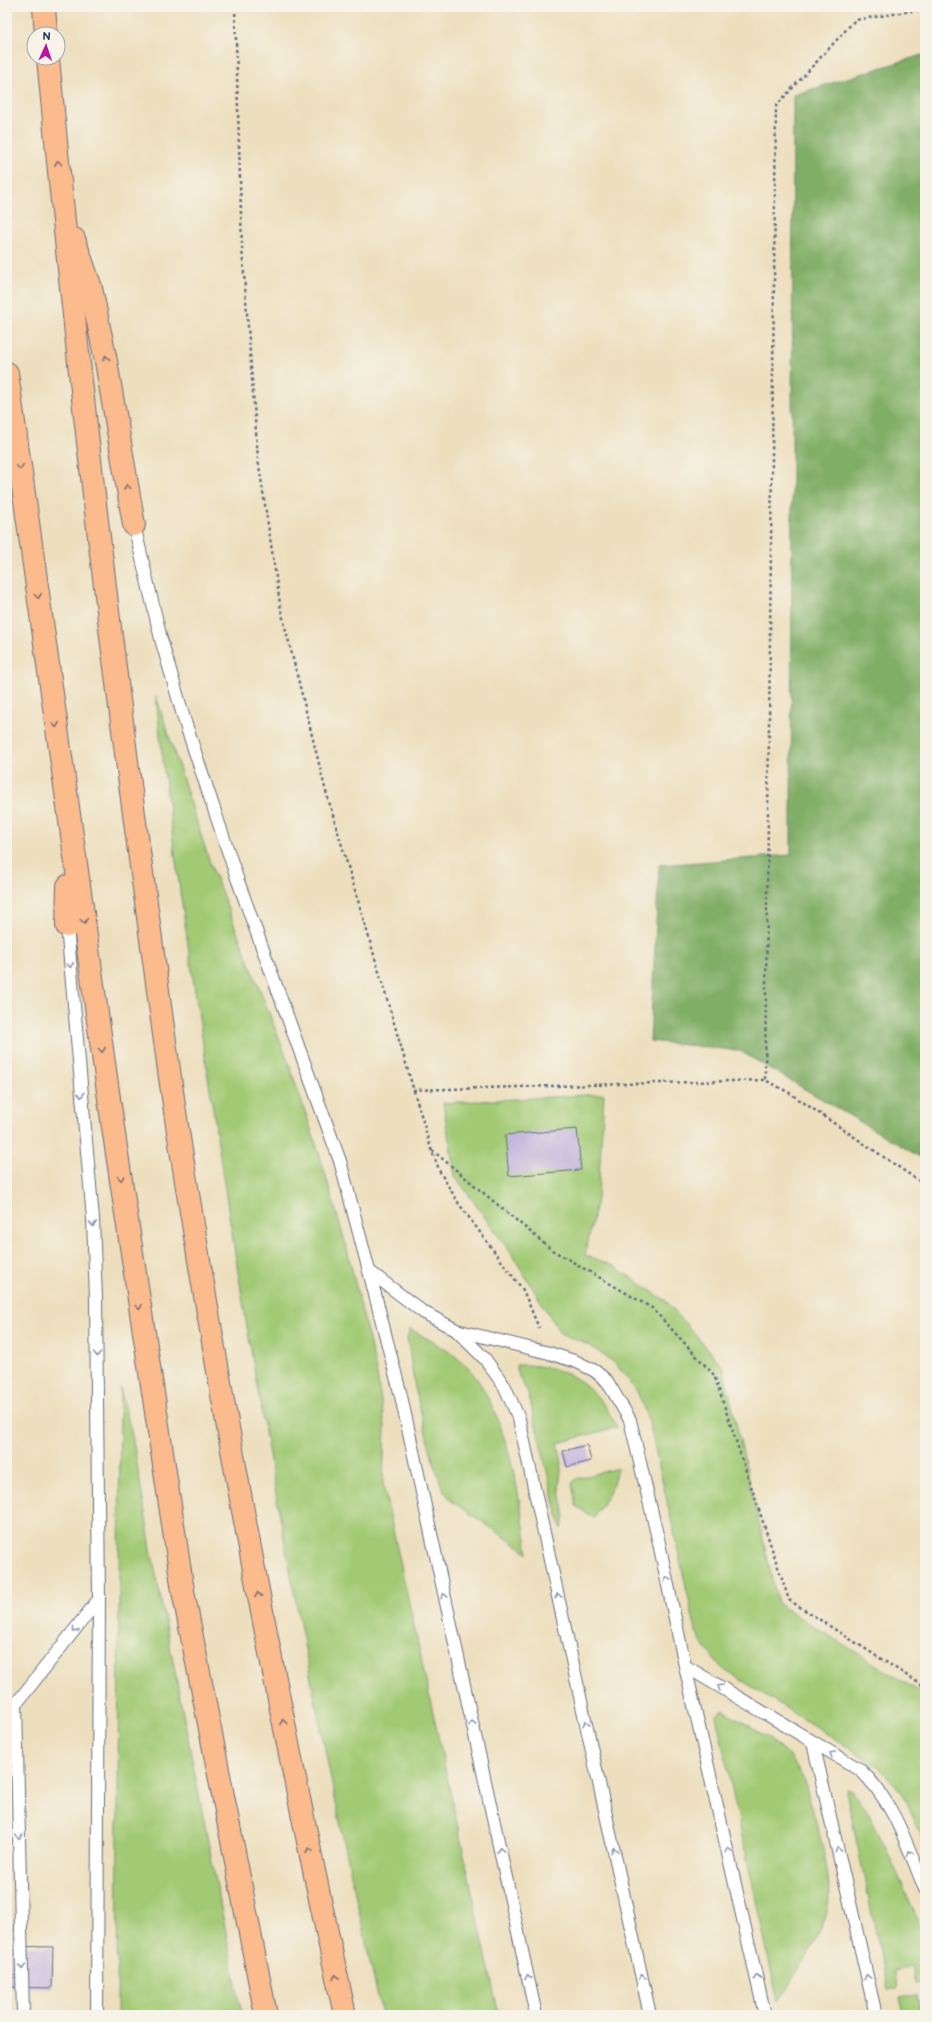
<svg xmlns="http://www.w3.org/2000/svg" width="932" height="2022" font-family="'Balsamiq Sans',sans-serif">
  <style>
    .green { fill: #a2ca75; stroke: #5e7c6a }
    .forest { fill: #81ae66; stroke: #4e6e62 }
    .building { fill: #c0b0dc }
    .lines { fill: none; stroke-linecap: round; stroke-linejoin: round }
    .lane-casing { stroke: #646d80; stroke-width: 14 }
    .highway-casing { stroke: #646d80; stroke-width: 24 }
    .path { stroke: #646d80; stroke-width: 2.5; stroke-dasharray: 3 3; stroke-linecap: butt }
    .lane { stroke: #fff; stroke-width: 12 }
    .highway { stroke: #fbbb8d; stroke-width: 22 }
    .oneway { stroke: #806e73 }
    .oneway2 { stroke: #8d97ae }
  </style>
  <rect width="100%" height="100%" fill="#f7f3e8"/>
  <filter id="ink" filterUnits="userSpaceOnUse"><feTurbulence type="fractalNoise" baseFrequency=".025" numOctaves="2"/><feDisplacementMap in="SourceGraphic" scale="8" xChannelSelector="R" yChannelSelector="G"/><feConvolveMatrix kernelMatrix="1 2 1 2 8 2 1 2 1" color-interpolation-filters="sRGB"/></filter>
  <filter id="wash" filterUnits="userSpaceOnUse"><feTurbulence type="fractalNoise" baseFrequency=".012" numOctaves="4" result="noise"/><feDisplacementMap in="SourceGraphic" scale="16" xChannelSelector="R" yChannelSelector="G"/><feGaussianBlur stdDeviation="0.9" result="paint"/><feColorMatrix in="noise" values="0 0 0 0 0 0 0 0 0 0 0 0 0 0 0 0 0 1.4 0 .05"/><feComposite in="paint" operator="in"/></filter>
  <g filter="url(#wash)">
    <rect width="100%" height="100%" fill="#eddfbe"/>
    <path class="green" d="M156,696L210,863L288,1061L319,1153L346,1245L376,1369L385,1426L383,1484L499,2015H382C313,1711 256,1404 211,1096C191,963 169,830 156,696Z
      M604,1094L598,1195L585,1255L614,1266L666,1301L723,1367L778,1604L925,1695V1844L906,1800L897,1787L878,1766L722,1668L702,1644L696,1631L691,1609L649,1422L637,1391L615,1363L588,1345L560,1333L513,1256L455,1176L443,1103Z
      M410,1329C433,1342 459,1354 474,1375C508,1420 520,1499 528,1553L453,1502L443,1490L432,1457L415,1388L407,1338Z
      M516,1365C566,1364 595,1383 617,1427L558,1443L562,1463L559,1486L565,1516L561,1529L528,1393L519,1377Z
      M120,1387L133,1440L151,1549L242,2015H117Z
      M618,1468L611,1489L594,1518L576,1506L572,1483L576,1479Z
      M724,1710C754,1731 794,1747 805,1784C815,1820 833,1870 828,1907C824,1935 793,1976 778,2002L717,1720L716,1715Z
      M847,1789L853,1791L867,1811L882,1839L925,1936V1982L915,1984L911,1967L894,1971L898,1988L888,1990L846,1791Z
      M917,1995L921,2015H904L900,1998Z"/>
    <path class="forest" d="M925,54V1160L740,1051L650,1041L659,865L791,855L793,95Z"/>
    <g id="blocks">
      <path class="building" d="M577,1129L581,1170L509,1176L505,1135Z
        M587,1445L591,1461L567,1467L563,1451Z
        M7,1946L53,1947L52,1988L7,1987Z"/>
    </g>
  </g>
  <g filter="url(#ink)">
    <use href="#blocks" fill-opacity="0" stroke="#646d80" stroke-width="1"/>
    <g class="lines">
      <g class="lane-casing">
        <path id="lane" d="M134,525L161,639L185,722L238,881L340,1161L369,1271L423,1312L456,1330L549,1353L577,1362L595,1371L607,1381L630,1420L659,1543L685,1666L859,1769C893,1799 908,1848 925,1889
          M67,926L93,1219L96,1298L99,1599L97,2015
          M369,1271L401,1396L536,2015
          M456,1330L485,1359L505,1387L519,1419L650,2015
          M685,1666L765,2015
          M813,1743L876,2015
          M23,2015L16,1704L99,1599"/>
      </g>
      <g class="highway-casing">
        <path id="highway" d="M44,7L46,34
          M48,58C74,336 106,612 144,888C155,967 165,1046 177,1125C224,1423 280,1720 345,2015
          M74,239L91,288L106,361L134,525
          M7,373L114,1134L183,1591L266,2015
          M67,926L68,886"/>
      </g>
      <path class="path" d="M235,7L242,247L258,459L281,610L325,788L431,1149L440,1172L459,1204L523,1290L539,1328
        M925,9L855,20L776,106L765,1080L788,1092L925,1185
        M413,1090L765,1080
        M432,1150L552,1250L652,1308L714,1375L789,1600L925,1687"/>
      <use href="#lane" class="lane"/>
      <use href="#highway" class="highway"/>
    </g>
    <defs><path id="oneway-chevron" d="M-2-3.5L2.5 0L-2 3.5" fill="none" stroke-width="1.6" stroke-linecap="round" stroke-linejoin="round"/></defs>
    <g class="oneway">
      <use href="#oneway-chevron" transform="translate(58 163) rotate(-95)"/>
      <use href="#oneway-chevron" transform="translate(106 358) rotate(-101)"/>
      <use href="#oneway-chevron" transform="translate(20 467) rotate(82)"/>
      <use href="#oneway-chevron" transform="translate(127 487) rotate(-99)"/>
      <use href="#oneway-chevron" transform="translate(38 596) rotate(82)"/>
      <use href="#oneway-chevron" transform="translate(56 725) rotate(82)"/>
      <use href="#oneway-chevron" transform="translate(84 921) rotate(82)"/>
      <use href="#oneway-chevron" transform="translate(102 1050) rotate(82)"/>
      <use href="#oneway-chevron" transform="translate(121 1178) rotate(82)"/>
      <use href="#oneway-chevron" transform="translate(139 1307) rotate(82)"/>
      <use href="#oneway-chevron" transform="translate(258 1595) rotate(-101)"/>
      <use href="#oneway-chevron" transform="translate(283 1722) rotate(-101)"/>
      <use href="#oneway-chevron" transform="translate(309 1850) rotate(-102)"/>
      <use href="#oneway-chevron" transform="translate(336 1977) rotate(-102)"/>
    </g>
    <g class="oneway2">
      <use href="#oneway-chevron" transform="translate(70 965) rotate(85)"/>
      <use href="#oneway-chevron" transform="translate(81 1095) rotate(85)"/>
      <use href="#oneway-chevron" transform="translate(93 1224) rotate(87)"/>
      <use href="#oneway-chevron" transform="translate(97 1354) rotate(89)"/>
      <use href="#oneway-chevron" transform="translate(667 1579) rotate(-102)"/>
      <use href="#oneway-chevron" transform="translate(444 1596) rotate(-102)"/>
      <use href="#oneway-chevron" transform="translate(558 1596) rotate(-102)"/>
      <use href="#oneway-chevron" transform="translate(75 1630) rotate(129)"/>
      <use href="#oneway-chevron" transform="translate(720 1687) rotate(-149)"/>
      <use href="#oneway-chevron" transform="translate(472 1723) rotate(-102)"/>
      <use href="#oneway-chevron" transform="translate(586 1723) rotate(-102)"/>
      <use href="#oneway-chevron" transform="translate(832 1754) rotate(-150)"/>
      <use href="#oneway-chevron" transform="translate(19 1837) rotate(89)"/>
      <use href="#oneway-chevron" transform="translate(500 1850) rotate(-102)"/>
      <use href="#oneway-chevron" transform="translate(614 1850) rotate(-102)"/>
      <use href="#oneway-chevron" transform="translate(728 1850) rotate(-103)"/>
      <use href="#oneway-chevron" transform="translate(838 1850) rotate(-103)"/>
      <use href="#oneway-chevron" transform="translate(910 1853) rotate(-113)"/>
      <use href="#oneway-chevron" transform="translate(22 1967) rotate(89)"/>
      <use href="#oneway-chevron" transform="translate(528 1977) rotate(-102)"/>
      <use href="#oneway-chevron" transform="translate(642 1977) rotate(-102)"/>
      <use href="#oneway-chevron" transform="translate(757 1977) rotate(-103)"/>
      <use href="#oneway-chevron" transform="translate(867 1977) rotate(-103)"/>
    </g>
  </g>
  <rect width="932" height="2022" fill="none" stroke="#f7f3e8" stroke-width="24"/>
  <g transform="translate(46 46) rotate(3)"><circle r="19" fill="#f7f3e8" stroke="#9fa5b1"/>
  <path d="M0-3L7 15L0 10L-7 15Z" fill="#b5179e"/>
  <text y="-6" font-size="11" font-weight="bold" text-anchor="middle" fill="#1b2f5e">N</text>
  </g>
</svg>
